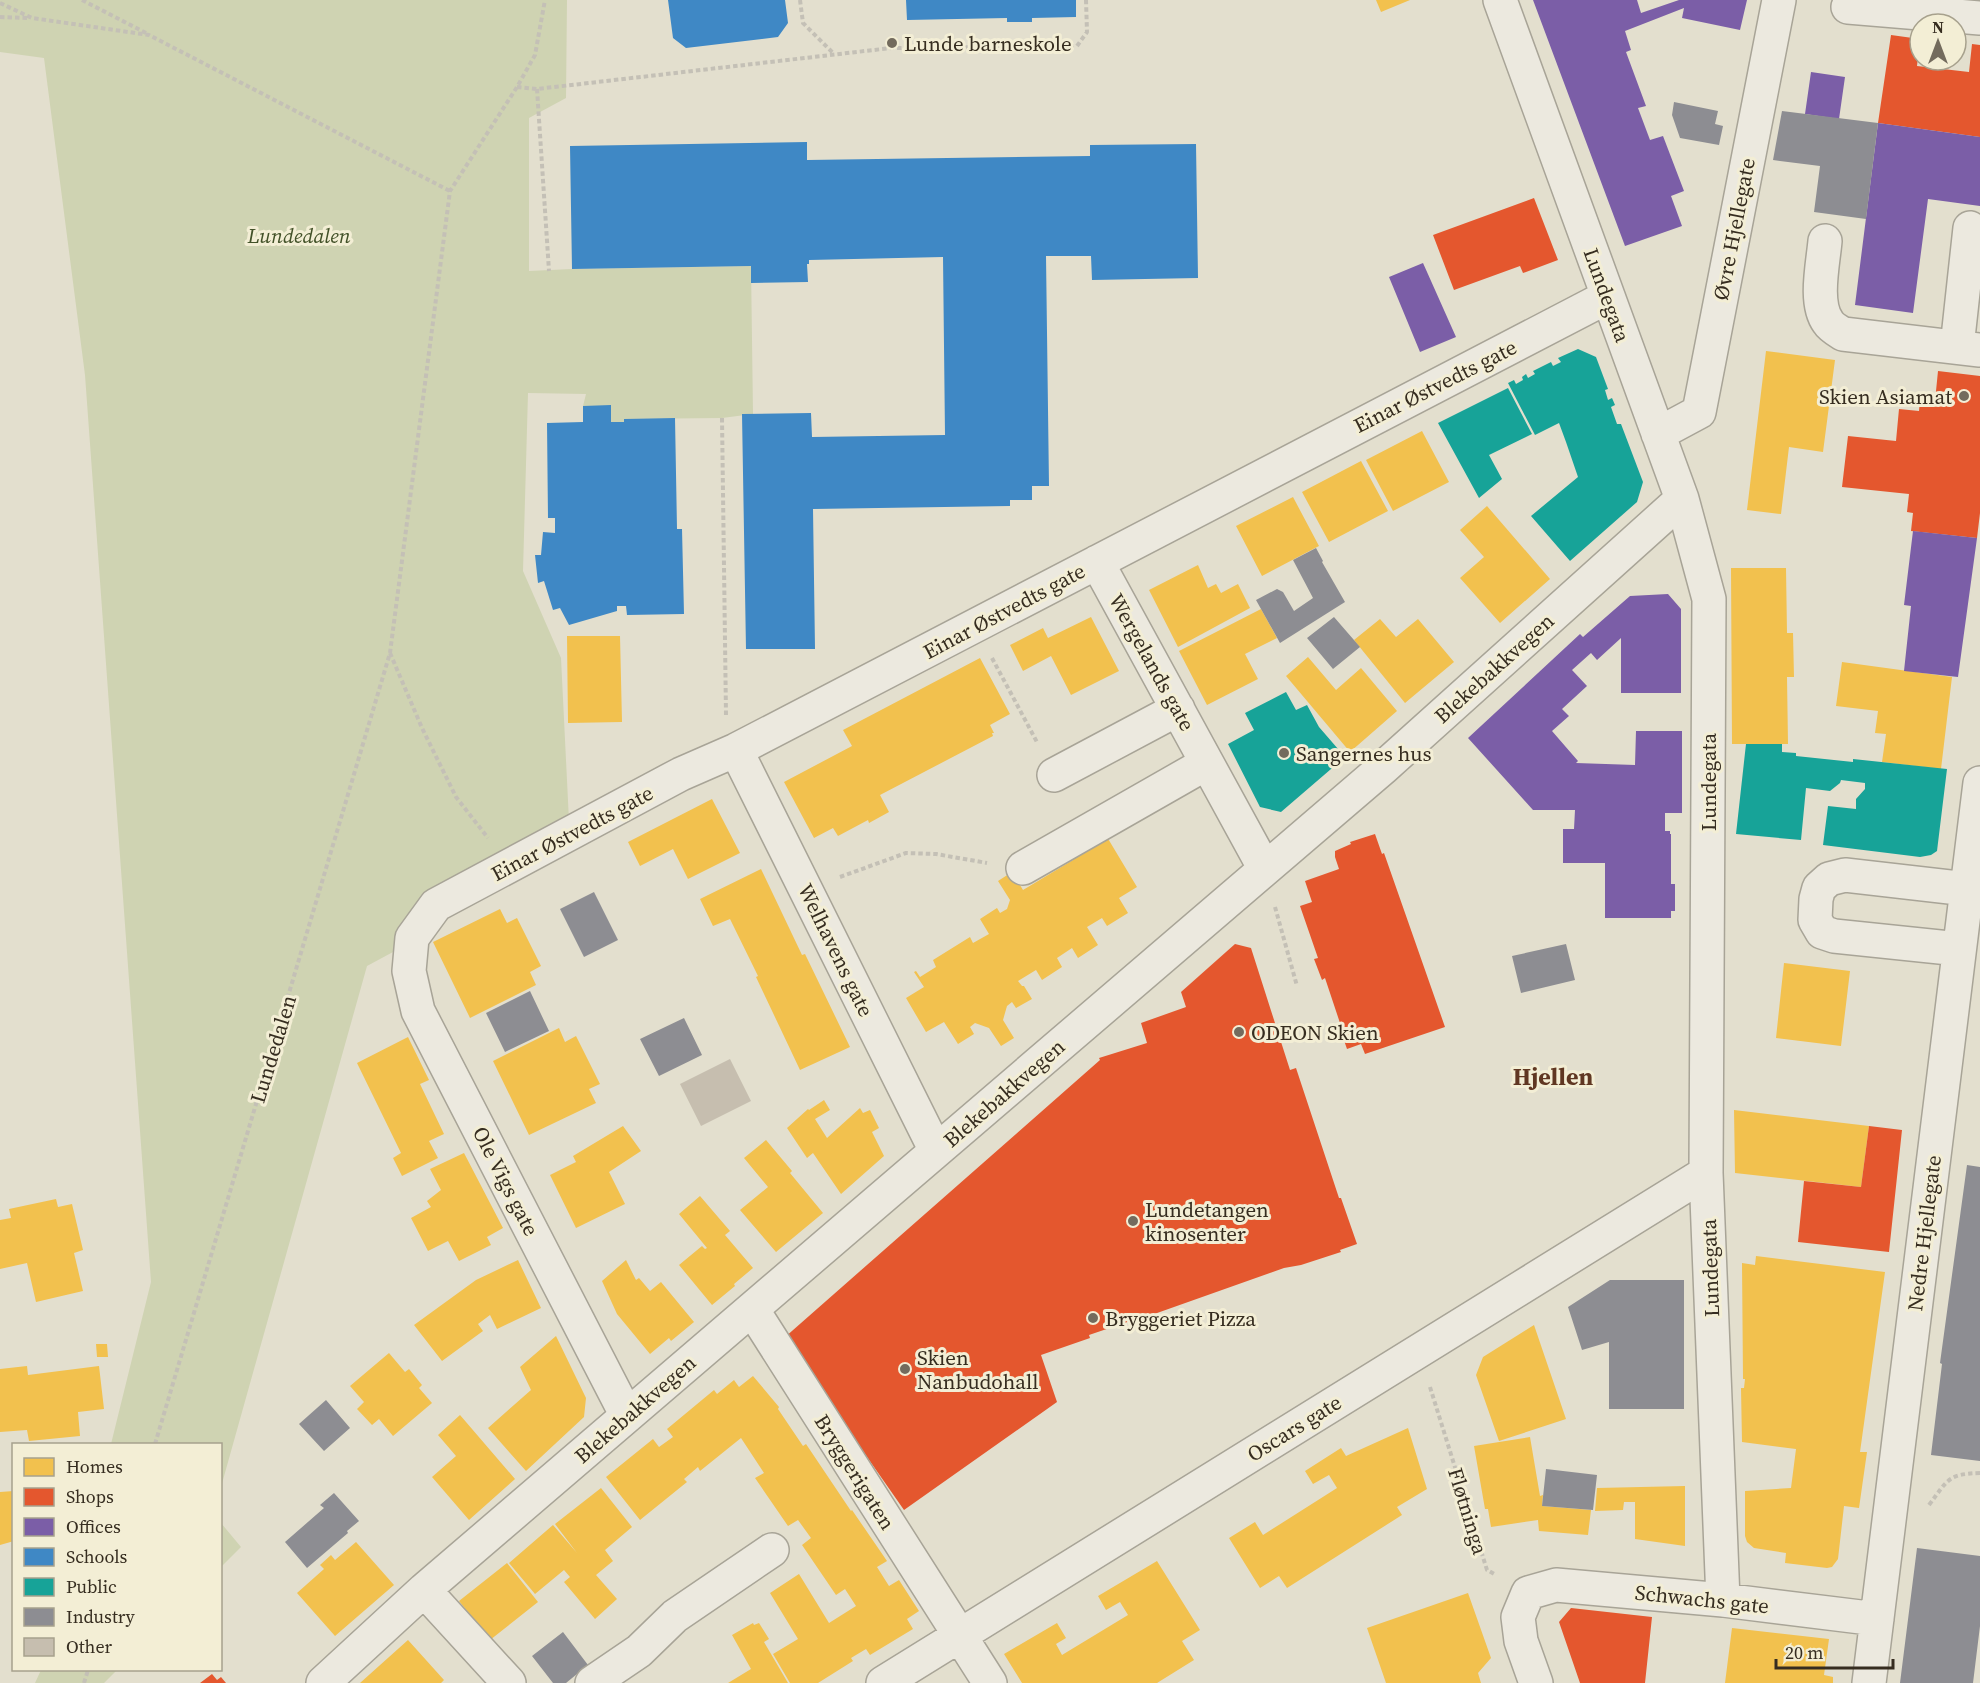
<svg xmlns="http://www.w3.org/2000/svg" width="1980" height="1683" font-family="'Source Serif 4',serif">
  <style>
    .green { fill: #cfd3b2 }
    .homes { fill: #f2c14e }
    .shops { fill: #e4572e }
    .offices { fill: #7b5ea7 }
    .schools { fill: #3f88c5 }
    .public { fill: #17a398 }
    .industry { fill: #8d8d92 }
    .building { fill: #c6beaf }
    .lines { fill: none; stroke-linecap: round; stroke-linejoin: round }
    .minor-casing { stroke: #a8a497; stroke-width: 36 }
    .path { stroke: #c4c0b6; stroke-width: 4; stroke-dasharray: 4.5 3; stroke-linecap: butt }
    .minor { stroke: #ece9df; stroke-width: 33 }
    .poi-dot { fill: #736b5d; stroke: #f3eed5; stroke-width: 2 }
    .labels { text-anchor: middle; dominant-baseline: central; stroke-width: 6; stroke-linejoin: round; paint-order: stroke }
    .poi-label { font-size: 21px; fill: #362d20; stroke: #f3eed5; text-anchor: start }
    .street-label { font-size: 21px; fill: #362d20; stroke: #f3eed5 }
    .park-label { font-size: 21px; font-style: italic; fill: #425128; stroke: #f3eed5 }
    .quarter-label { font-size: 24px; font-weight: bold; fill: #603722; stroke: #f3eed5 }
  </style>
  <rect width="100%" height="100%" fill="#e3dfce"/>
  <path class="green" d="M0,0H567L566,98L529,118V271L572,269L751,266L753,414L722,418L625,419L624,422H611V406H583L586,394L528,393L523,571L561,658L569,821L414,907L393,952L367,966L221,1487L220,1444H111L151,1282L85,375L44,58L0,52Z
    M221,1523L241,1547L221,1567H220Z
    M41,1670H117L104,1683H35Z"/>
  <path class="homes" d="M1376,0H1410L1381,12Z
    M1766,351L1835,360L1823,452L1789,447L1781,514L1747,510Z
    M1422,431L1449,482L1393,511L1366,460Z
    M1361,461L1388,511L1329,542L1302,492Z
    M1293,497L1319,546L1262,576L1236,526Z
    M1487,506L1550,579L1500,623L1460,578L1484,557L1460,530Z
    M1198,565L1208,588L1216,584L1221,593L1238,584L1250,608L1178,647L1149,590Z
    M1731,568H1786L1787,633H1793L1794,677H1787L1788,744H1732Z
    M1261,609L1277,638L1245,654L1258,679L1207,705L1179,651Z
    M1091,617L1119,671L1071,695L1051,656L1023,671L1010,645L1043,628L1048,638Z
    M1380,619L1396,637L1418,619L1454,662L1405,703L1354,640Z
    M567,636H620L622,722L568,723Z
    M1308,657L1336,690L1361,668L1397,711L1350,752L1286,676Z
    M980,658L1010,714L990,725L994,733H992L993,736L880,795L889,812L869,823L868,820L838,836L833,828L814,838L784,782L852,746L843,730Z
    M1842,662L1952,677L1941,769L1882,762L1886,734L1875,733L1878,711L1836,706Z
    M712,799L740,853L688,879L673,849L640,866L628,842Z
    M1107,837L1137,887L1119,898L1128,913L1107,926L1102,918L1087,927L1098,945L1078,958L1072,948L1057,958L1062,967L1042,980L1036,970L1018,981L1022,986H1024L1032,999L1016,1008L1012,1002L1007,1006L1003,1020L1014,1038L1001,1046L989,1028L975,1023L970,1027L974,1034L958,1044L944,1022L926,1032L906,998L924,987L914,972L916,971L920,977L936,967L933,960L970,937L973,943L989,934L980,919L997,908L1000,913L1007,909L1010,900L998,881L1012,872L1023,890L1073,860L1068,851Z
    M761,869L802,955L805,954L850,1047L800,1070L756,977L758,976L730,919L713,926L700,899Z
    M500,909L507,923L517,918L541,966L530,972L536,985L470,1018L433,942Z
    M1784,963L1850,971L1841,1046L1776,1038Z
    M559,1028L565,1042L576,1036L600,1084L589,1089L596,1103L529,1135L493,1061Z
    M408,1037L429,1080L420,1084L444,1134L429,1141L438,1158L402,1176L393,1158L401,1153L357,1063Z
    M824,1100L830,1110L815,1119L827,1138L860,1108L863,1113L870,1110L879,1128L872,1132L884,1156L841,1194L813,1153L807,1158L787,1128L808,1109L809,1110Z
    M1734,1110L1869,1126L1861,1187L1735,1173Z
    M623,1126L641,1151L609,1172L625,1204L576,1228L550,1175L576,1162L573,1156Z
    M766,1140L792,1171L790,1173L823,1213L776,1252L740,1210L768,1187L744,1158Z
    M464,1153L503,1228L487,1237L491,1245L459,1261L448,1241L428,1251L411,1218L431,1207L427,1201L441,1190L430,1169Z
    M700,1196L730,1231L725,1235L753,1268L734,1284L735,1286L712,1305L679,1265L702,1246L705,1249L707,1248L679,1214Z
    M56,1199L58,1207L72,1204L83,1250L74,1253L83,1291L36,1302L27,1263L0,1269V1220L11,1218L9,1209Z
    M1756,1256L1885,1272L1860,1452H1867L1859,1508L1844,1506L1838,1559L1832,1567L1827,1568L1785,1563L1786,1553L1754,1548L1747,1542L1745,1536V1491L1791,1488L1796,1449L1742,1442L1741,1388H1744L1745,1379H1743L1742,1263L1755,1265Z
    M518,1260L541,1308L497,1329L490,1315L478,1324L483,1331L442,1361L414,1325L476,1280Z
    M626,1260L636,1280L639,1278L650,1291L661,1282L694,1322L671,1341L669,1338L650,1354L617,1314L602,1281Z
    M1534,1325L1566,1419L1499,1441L1476,1375L1483,1357Z
    M556,1336L586,1398L584,1417L526,1471L488,1428L531,1390L520,1367Z
    M96,1344H107L108,1357H97Z
    M389,1353L405,1372L409,1369L422,1385L419,1388L432,1403L393,1436L379,1419L372,1425L357,1409L364,1402L350,1386Z
    M27,1366L28,1375L99,1366L104,1409L78,1412L80,1436L29,1441L27,1430L0,1432V1369Z
    M753,1376L779,1407L778,1409L803,1446L806,1444L851,1511L852,1510L887,1561L877,1567L889,1586L899,1580L919,1611L907,1619L913,1629L870,1655L866,1649L851,1658L853,1661L818,1683H790L773,1654L798,1639L770,1593L799,1574L829,1623L856,1606L845,1589L836,1595L802,1545L811,1538L798,1520L788,1526L755,1478L764,1473L741,1438L700,1471L698,1467L684,1479L687,1482L640,1520L606,1477L653,1439L659,1447L673,1437L667,1429L714,1390L717,1394L734,1380L739,1387Z
    M460,1415L515,1479L469,1520L432,1477L456,1456L438,1435Z
    M1408,1428L1427,1489L1397,1507L1402,1515L1287,1588L1279,1576L1260,1588L1229,1538L1255,1522L1263,1535L1337,1488L1329,1475L1313,1484L1305,1471L1341,1448L1346,1456Z
    M1530,1437L1540,1496L1543,1495L1542,1506L1591,1510L1588,1535L1539,1531L1538,1520L1491,1527L1488,1509H1485L1474,1446Z
    M1685,1486V1546L1635,1539V1502H1624L1623,1510L1595,1511L1597,1488Z
    M601,1488L632,1527L605,1550L613,1561L596,1575L617,1599L595,1619L564,1582L570,1577L564,1570L535,1594L509,1563L553,1525L577,1553L555,1524Z
    M14,1491V1541L0,1545V1492Z
    M356,1542L394,1585L335,1636L297,1593L324,1569L320,1565L331,1555L335,1560Z
    M1157,1561L1200,1630L1182,1641L1194,1660L1157,1683H1022L1004,1654L1057,1623L1066,1638L1056,1644L1062,1655L1128,1615L1120,1602L1106,1610L1098,1596Z
    M507,1563L538,1602L490,1640L459,1601Z
    M1468,1593L1491,1658L1478,1673L1481,1683H1386L1367,1628Z
    M753,1623L754,1625L759,1623L769,1639L764,1642L788,1683H728L751,1669L732,1635Z
    M1732,1628L1829,1639L1824,1675L1833,1677V1683H1725Z
    M408,1640L444,1680L441,1683H360Z"/>
  <path class="shops" d="M1891,35L1920,39L1917,66L1969,72L1972,44L1980,45V137L1878,123Z
    M1534,198L1558,260L1523,273L1520,266L1454,290L1433,235Z
    M1938,371L1980,376V513L1977,538L1911,531L1913,513L1907,512L1909,494L1842,487L1848,436L1896,441L1899,409L1919,411L1920,399L1935,401Z
    M1375,834L1382,854L1384,853L1445,1027L1365,1054L1361,1044L1347,1049L1338,1023H1340L1325,978L1322,980L1314,959L1318,958L1300,906L1312,902L1305,881L1339,869L1335,857V851L1351,844L1350,842Z
    M1235,944L1251,948L1290,1070L1296,1068L1339,1198H1341L1357,1244L1340,1250L1341,1252L1301,1265L1284,1268L1143,1318L1142,1317L1089,1335L1090,1338L1041,1355L1057,1402L904,1510L784,1338L1100,1060L1099,1058L1147,1043L1141,1023L1186,1007L1181,992Z
    M1869,1126L1902,1130L1889,1252L1798,1242L1804,1181L1861,1187Z
    M1571,1608L1652,1617L1645,1683H1580L1559,1622Z
    M212,1674L217,1680L221,1677L226,1683H200Z"/>
  <path class="offices" d="M1533,0H1637L1641,13L1679,0H1747L1740,30L1682,18L1684,8L1625,31L1631,50L1626,52L1646,106L1638,108L1650,140L1663,136L1684,191L1671,196L1682,226L1625,246Z
    M1811,72L1845,77L1839,119L1805,114Z
    M1878,123L1980,137V206L1928,199L1913,313L1855,305Z
    M1423,263L1456,337L1420,352L1389,277Z
    M1913,531L1977,538L1958,677L1904,671L1911,606L1904,605Z
    M1668,594L1681,609V693H1621V638L1597,660L1591,653L1572,670L1587,686L1562,709L1569,716L1552,731L1578,761L1576,763L1635,765L1636,731H1682V813H1665V831H1670V834H1671V884H1675V911H1671V918H1605V863H1563V829H1574L1575,810H1533L1468,738L1580,634L1583,637L1630,596Z"/>
  <path class="schools" d="M668,0H785L788,23L778,37L686,48L673,38Z
    M906,0H1076V17L1032,18V22H1007V18L907,20Z
    M807,142V160L1090,156V145L1196,144L1198,278L1092,280L1091,256H1046L1049,486H1032V500H1010V506L813,509L815,649H746L742,414L811,413L812,437L945,435L943,257L809,260V264H807L808,282L751,283V266L572,269L570,146Z
    M611,405V422H624V419L675,418L677,529H682L684,614L627,615L626,606H617V611L569,625L560,608L553,610L544,581L538,583L535,555H541L543,532L555,533V518H548L547,423L583,422V406Z"/>
  <path class="public" d="M1578,349L1596,357L1608,389L1605,390L1608,400L1612,398L1615,405L1611,407L1617,424H1621L1643,482L1637,502L1570,561L1531,516L1578,477L1566,442L1559,423L1535,435L1508,383L1514,380L1516,384L1523,380L1522,377L1526,374L1528,378L1535,374L1533,371L1551,362L1553,366L1561,362L1558,358Z
    M1508,388L1532,434L1489,455L1502,479L1479,498L1438,423Z
    M1286,692L1296,710L1307,705L1319,727L1345,757L1281,812L1260,807L1228,744L1254,730L1245,713Z
    M1746,744H1782V752L1796,753V756L1853,762V759L1947,769L1937,851L1931,855L1920,857L1823,845L1828,806L1856,809V799L1865,789V783L1841,780L1840,783L1830,791L1806,788L1801,840L1736,834Z"/>
  <path class="industry" d="M1674,102L1718,111L1715,124L1723,126L1719,145L1680,138L1672,115Z
    M1782,111L1878,123L1866,219L1814,212L1820,166L1773,160Z
    M1316,548L1323,561L1322,562L1345,602L1280,643L1256,600L1277,589L1283,592L1294,611L1313,598L1293,560Z
    M1334,617L1360,647L1333,669L1307,638Z
    M594,892L618,940L584,957L560,909Z
    M1566,944L1575,980L1521,993L1512,956Z
    M530,991L549,1031L505,1052L486,1013Z
    M684,1018L702,1055L659,1076L640,1039Z
    M1967,1165L1980,1167V1461L1931,1455L1942,1364L1940,1363Z
    M1610,1280H1684V1409H1609V1342L1582,1350L1568,1307Z
    M326,1400L350,1428L324,1451L299,1424Z
    M1546,1469L1597,1475L1593,1510L1542,1506Z
    M334,1493L359,1521L347,1531L348,1533L307,1568L285,1542L324,1508L320,1505Z
    M1917,1548L1980,1556V1626L1973,1683H1900Z
    M563,1632L588,1665L566,1683H553L532,1656Z"/>
  <path class="building" d="M730,1059L751,1101L701,1126L680,1084Z"/>
  <g class="lines">
    <g class="minor-casing">
      <path id="minor" d="M1500,0L1682,499L1709,599L1706,1173L1723,1600
        M1848,7L1980,18
        M1825,241C1823,264 1814,303 1828,322C1831,327 1838,331 1843,334L1980,350
        M1957,347L1970,228
        M1658,434L1699,412L1779,0
        M1097,562L1265,869
        M736,750L936,1151
        M1054,775L1178,709
        M1023,868L1207,763
        M1959,949L1834,936L1822,932L1815,920L1816,899L1819,888L1829,879L1845,875L1967,889
        M752,1309L990,1683
        M627,1416L418,1011L409,971L412,938L436,905L681,774L736,750L1607,297
        M424,1590L509,1683
        M323,1683L424,1590L1383,768L1682,499
        M592,1683L639,1651L675,1616L772,1550
        M883,1683L1706,1173
        M1536,1683L1521,1641L1518,1617L1528,1593L1556,1585L1723,1600L1877,1619
        M1869,1683L1980,783"/>
    </g>
    <path class="path" d="M82,0L146,33
      M800,0L803,23L834,54
      M0,3L32,18L149,35L450,191
      M0,17L29,18
      M517,87L537,89L891,48L1077,46L1087,32L1086,0
      M537,89L549,271
      M722,418L726,715
      M390,653L422,728L456,797L488,838
      M992,658L1038,744
      M840,877L906,853L936,854L987,863
      M1275,907L1297,986
      M1430,1387L1487,1570L1496,1575
      M155,1444L390,653L450,191L517,87L535,55L545,0
      M1929,1505C1948,1480 1947,1474 1980,1473
      M84,1683L88,1670"/>
    <use href="#minor" class="minor"/>
  </g>
  <g class="poi-dot">
    <circle cx="892" cy="43" r="6"/>
    <circle cx="1964" cy="396" r="6"/>
    <circle cx="1284" cy="753" r="6"/>
    <circle cx="1239" cy="1032" r="6"/>
    <circle cx="1133" cy="1221" r="6"/>
    <circle cx="1093" cy="1318" r="6"/>
    <circle cx="905" cy="1369" r="6"/>
  </g>
  <g class="labels">
    <g class="poi-label">
      <text x="904" y="43">Lunde barneskole</text>
      <text x="1952" y="396" text-anchor="end">Skien Asiamat</text>
      <text x="1296" y="753">Sangernes hus</text>
      <text x="1251" y="1032">ODEON Skien</text>
      <text x="1145" y="1209">Lundetangen<tspan x="1145" dy="24">kinosenter</tspan></text>
      <text x="1105" y="1318">Bryggeriet Pizza</text>
      <text x="917" y="1357">Skien<tspan x="917" dy="24">Nanbudohall</tspan></text>
    </g>
    <g class="street-label">
      <text transform="translate(1734 229) rotate(-79)">Øvre Hjellegate</text>
      <text transform="translate(1607 295) rotate(70)">Lundegata</text>
      <text transform="translate(1435 386) rotate(-27)">Einar Østvedts gate</text>
      <text transform="translate(1004 611) rotate(-28)">Einar Østvedts gate</text>
      <text transform="translate(1152 662) rotate(61)">Wergelands gate</text>
      <text transform="translate(1494 668) rotate(-42)">Blekebakkvegen</text>
      <text transform="translate(1708 782) rotate(-90)">Lundegata</text>
      <text transform="translate(572 833) rotate(-28)">Einar Østvedts gate</text>
      <text transform="translate(836 950) rotate(64)">Welhavens gate</text>
      <text transform="translate(273 1049) rotate(-73)">Lundedalen</text>
      <text transform="translate(1004 1093) rotate(-41)">Blekebakkvegen</text>
      <text transform="translate(506 1181) rotate(63)">Ole Vigs gate</text>
      <text transform="translate(1924 1233) rotate(-83)">Nedre Hjellegate</text>
      <text transform="translate(1710 1268) rotate(-92)">Lundegata</text>
      <text transform="translate(635 1409) rotate(-41)">Blekebakkvegen</text>
      <text transform="translate(1294 1428) rotate(-32)">Oscars gate</text>
      <text transform="translate(855 1472) rotate(58)">Bryggerigaten</text>
      <text transform="translate(1468 1511) rotate(73)">Fløtninga</text>
      <text transform="translate(1702 1599) rotate(6)">Schwachs gate</text>
    </g>
    <g class="park-label">
      <text x="299" y="235">Lundedalen</text>
    </g>
    <g class="quarter-label">
      <text x="1553" y="1076">Hjellen</text>
    </g>
  </g>
  <rect x="12" y="1443" width="210" height="228" fill="#f3eed5" stroke="#a7a18d" stroke-width="1.5"/>
  <rect x="24" y="1458" width="30" height="18" fill="#f2c14e" stroke="#a7a18d" stroke-width="1.5"/>
  <text x="66" y="1473" font-size="18" fill="#362d20">Homes</text>
  <rect x="24" y="1488" width="30" height="18" fill="#e4572e" stroke="#a7a18d" stroke-width="1.5"/>
  <text x="66" y="1503" font-size="18" fill="#362d20">Shops</text>
  <rect x="24" y="1518" width="30" height="18" fill="#7b5ea7" stroke="#a7a18d" stroke-width="1.5"/>
  <text x="66" y="1533" font-size="18" fill="#362d20">Offices</text>
  <rect x="24" y="1548" width="30" height="18" fill="#3f88c5" stroke="#a7a18d" stroke-width="1.5"/>
  <text x="66" y="1563" font-size="18" fill="#362d20">Schools</text>
  <rect x="24" y="1578" width="30" height="18" fill="#17a398" stroke="#a7a18d" stroke-width="1.5"/>
  <text x="66" y="1593" font-size="18" fill="#362d20">Public</text>
  <rect x="24" y="1608" width="30" height="18" fill="#8d8d92" stroke="#a7a18d" stroke-width="1.5"/>
  <text x="66" y="1623" font-size="18" fill="#362d20">Industry</text>
  <rect x="24" y="1638" width="30" height="18" fill="#c6beaf" stroke="#a7a18d" stroke-width="1.5"/>
  <text x="66" y="1653" font-size="18" fill="#362d20">Other</text>
  <g transform="translate(1938 42)"><circle r="28" fill="#f3eed5" stroke="#a7a18d" stroke-width="1.5"/>
  <path d="M0-4.5L10 22L0 15L-10 22Z" fill="#736b5d"/>
  <text y="-9" font-size="16" font-weight="bold" text-anchor="middle" fill="#362d20">N</text>
  </g>
  <path d="M1776 1659v9h117v-9" fill="none" stroke="#362d20" stroke-width="3"/>
  <text x="1785" y="1659" font-size="18" fill="#362d20" stroke="#f3eed5" stroke-width="4.5" paint-order="stroke">20 m</text>
</svg>
